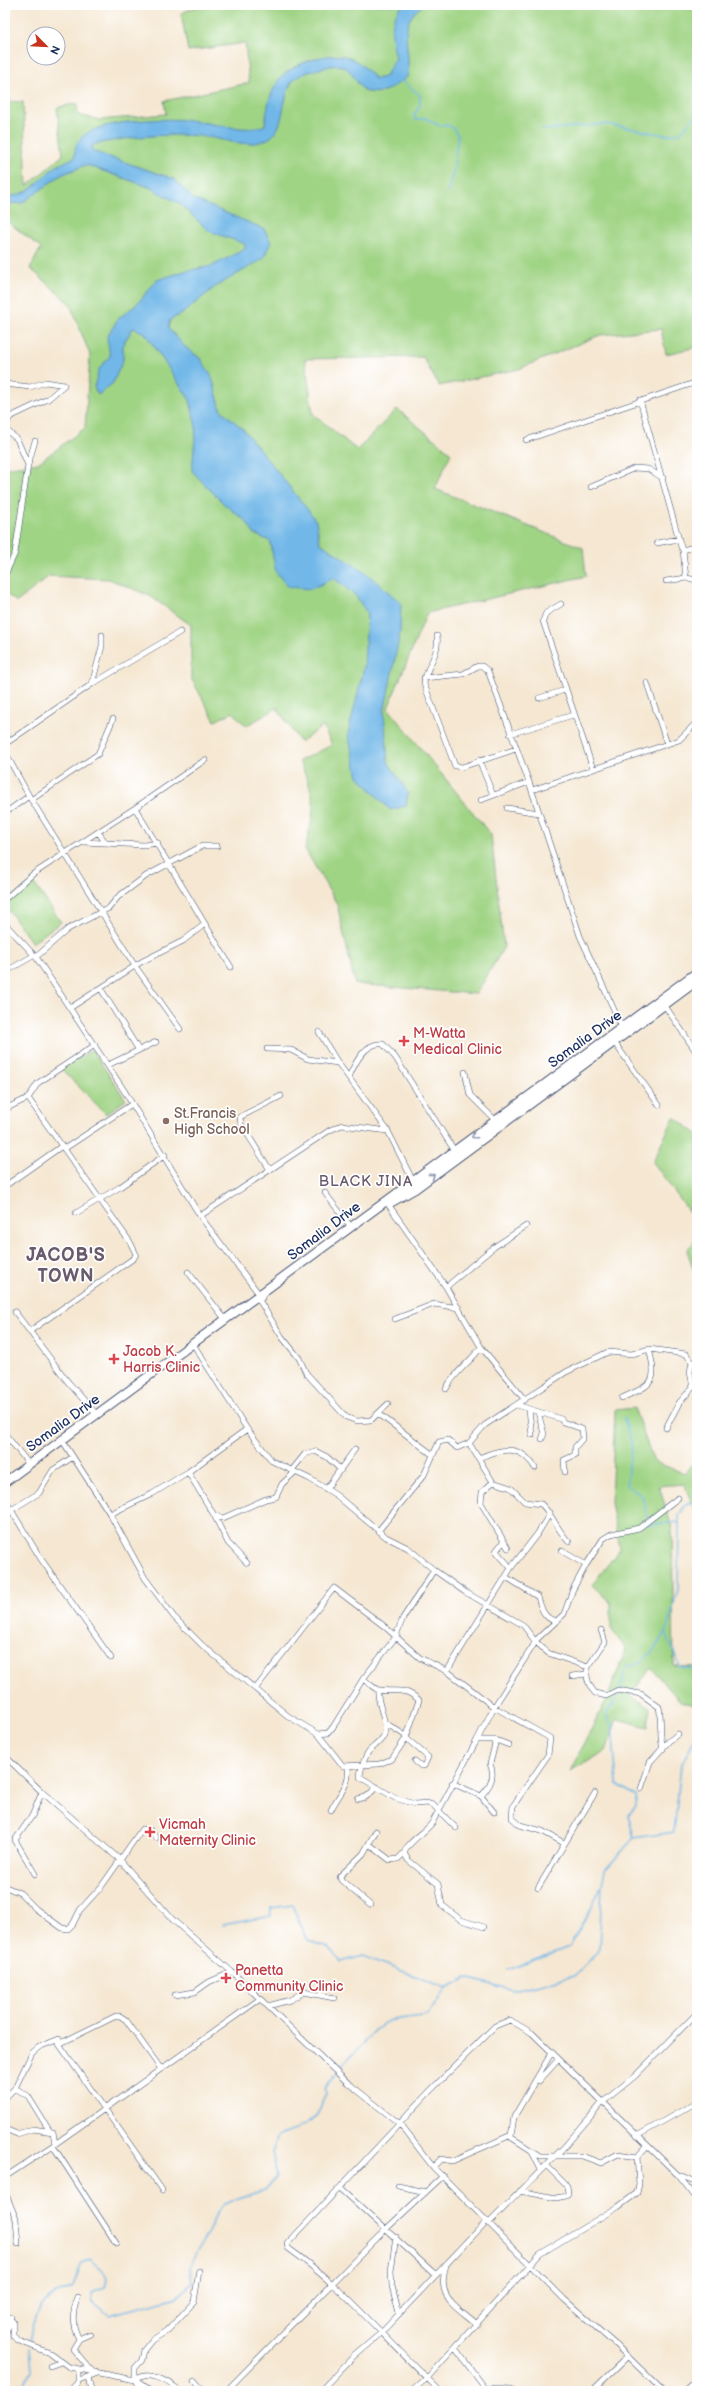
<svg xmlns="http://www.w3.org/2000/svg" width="702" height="2396" font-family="'Balsamiq Sans',sans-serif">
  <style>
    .green { fill: #a0d485; stroke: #5e8272 }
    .water { fill: #71b7e8; stroke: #4673a3 }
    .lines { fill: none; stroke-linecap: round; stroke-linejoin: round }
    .stream { stroke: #71b7e8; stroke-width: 1.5 }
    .minor-casing { stroke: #3c4b6f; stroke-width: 6 }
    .primary-casing { stroke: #3c4b6f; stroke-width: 10 }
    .minor { stroke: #fff; stroke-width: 5 }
    .primary { stroke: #fff; stroke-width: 8 }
    .oneway { stroke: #8d97ae }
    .health-dot { fill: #e0444e; stroke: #fff; stroke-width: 1.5 }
    .education-dot { fill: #8d6e63; stroke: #fff; stroke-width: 1.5 }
    .labels { text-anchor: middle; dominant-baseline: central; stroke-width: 3.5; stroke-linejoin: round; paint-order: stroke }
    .health-label { font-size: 14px; fill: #be3a42; stroke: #fff; text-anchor: start }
    .street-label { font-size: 14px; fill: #1b2f5e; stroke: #fff }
    .education-label { font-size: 14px; fill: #785e54; stroke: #fff; text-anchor: start }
    .neighbourhood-label { font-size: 15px; letter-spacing: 1px; fill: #675b6c; stroke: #fff }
    .district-label { font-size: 18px; font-weight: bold; letter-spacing: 1px; fill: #675b6c; stroke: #fff }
  </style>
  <rect width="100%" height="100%" fill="#fff"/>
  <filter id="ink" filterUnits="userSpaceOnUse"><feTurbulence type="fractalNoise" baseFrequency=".025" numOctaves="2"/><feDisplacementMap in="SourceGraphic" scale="8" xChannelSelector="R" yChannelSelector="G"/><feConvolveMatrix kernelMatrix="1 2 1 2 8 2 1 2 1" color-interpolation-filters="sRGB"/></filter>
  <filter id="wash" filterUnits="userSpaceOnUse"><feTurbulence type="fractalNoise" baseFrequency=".012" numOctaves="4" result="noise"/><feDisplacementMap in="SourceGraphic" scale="16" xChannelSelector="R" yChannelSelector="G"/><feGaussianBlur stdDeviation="0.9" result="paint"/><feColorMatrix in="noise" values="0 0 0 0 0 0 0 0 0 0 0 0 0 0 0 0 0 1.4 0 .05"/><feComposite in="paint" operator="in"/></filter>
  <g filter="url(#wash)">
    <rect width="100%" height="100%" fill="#f5e7d1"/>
    <path class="green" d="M202,5H697V347L666,354L661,329L600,335L519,369L439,386L423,357L305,359L313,414L357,450L397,409L451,453L435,489L583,548L586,576L427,613L388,708L491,835L504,947L476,994L355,984L337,904L305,849C315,809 318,799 299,761L332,745L323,726L300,742L277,708L246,726L233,712L215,721L191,678V625L150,596L109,579L49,576L17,602L5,593V468L38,463L85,428L90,355L70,304L30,268L41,248L8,222L5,226V101L23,102L27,186L63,155L57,108L77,103L78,115L100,120L166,114L164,101L249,83L245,43L188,51L181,13Z
      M33,882L61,922L32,943L5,905V902Z
      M92,1050L126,1100L106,1114L61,1069Z
      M674,1117L697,1134V1223L653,1162Z
      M697,1238V1280L687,1250Z
      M634,1408L654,1462L684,1473L697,1461V1514L684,1484L659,1486L672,1528L674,1666L697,1667V1706L680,1701L651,1668L630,1696L650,1707L648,1727L617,1719L606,1751L570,1771L608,1697L626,1649L611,1629V1603L592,1585L620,1549L611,1503L615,1410Z"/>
    <path class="water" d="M402,5H423C394,26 413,48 407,77C392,88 382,96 364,91C347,71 351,59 319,69C310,72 298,74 292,82C280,100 287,134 263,141C243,148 221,138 201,136C166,133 126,137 92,145V151L174,179L193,199L264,229L271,242L263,259L215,287L183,313L170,320L168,328L184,346L201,359L212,377L221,410L243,429L308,510L316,521L320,543L366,573L401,603L400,633L384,713L388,762L408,793L406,806L390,810L358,776L348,734L364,668L367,613L356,596L334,578L311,589L288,587L276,572L270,541L254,534L246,521L225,505L192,471L196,427L190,400L145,333L133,328L123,344V360L113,383L98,395L94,387L99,369L110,356L107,337L118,319L137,304L157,280L185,271L212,266L245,249V244L209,231L180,204L149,187L86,165L61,175L22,203L5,204V197C28,195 34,186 50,171C57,165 67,161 75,157C75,149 75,144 81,138C97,120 164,118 187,120C209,122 246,134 265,125C267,109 269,95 278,81C289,64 334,48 352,59C362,64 368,71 375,79L385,77L396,58C391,37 388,22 402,5Z"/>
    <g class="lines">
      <path class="stream" d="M402,81L420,95V106L414,115L416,120L425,118L440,126L445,125L452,127L458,135L454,169L447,193
        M542,130L606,124L665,135L679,134L697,115
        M624,1418L632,1445L626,1485L642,1496L648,1519
        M697,1503H687L679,1515L678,1589L666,1632L680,1667L697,1670
        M648,1523L649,1525L679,1522
        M634,1838L628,1815L636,1807V1796L617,1784L612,1725L605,1715L619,1696L626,1667C644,1664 657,1648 666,1632
        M223,1925L271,1916V1908L292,1905L308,1941L328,1947L341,1962L363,1956L446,1988L467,1978L513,1990L574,1976L599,1951L602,1884L605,1870L634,1838L674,1832L681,1765L697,1734
        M508,1970L569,1947L591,1909L601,1886
        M338,2071L358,2048L386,2021L428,2015L446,1988
        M30,2343C35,2311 41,2297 73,2287L82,2263L90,2259L102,2269L107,2278L105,2287L92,2293V2302L109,2315L178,2297L192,2283L190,2266L219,2211L225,2204L235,2199L265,2190L277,2176L272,2152L278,2136C292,2129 309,2127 318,2113C322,2107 321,2100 326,2094L325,2088L336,2074
        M19,2391L32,2371L30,2347"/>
    </g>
  </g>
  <g filter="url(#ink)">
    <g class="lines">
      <g class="minor-casing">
        <path id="minor" d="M5,384L30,387L46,382L64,385
          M640,400L681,547L683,550L697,546
          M5,427L10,417L48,399L64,385
          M5,429L17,439L28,465L15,553L5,575
          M526,440L697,382
          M28,465L35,441
          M591,487L635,468L648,469L663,478
          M657,543L679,539
          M683,550L686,578
          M666,581L686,578L697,580
          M561,604L546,613L543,621L593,769
          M437,636C440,655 425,667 424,684L455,766L462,767L516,749
          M424,678L463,674L478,666H482L488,671L529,782L580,936L622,1027
          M647,683L667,744
          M92,684L102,646V635
          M539,698L565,690
          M510,734L573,715
          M5,744L92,684L180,632
          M5,752L29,796L135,966L180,1029
          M479,760L493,795
          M532,790L679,740L697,722
          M31,800L98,754L113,719
          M481,800L529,782
          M135,808L205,760
          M507,808L539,813
          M5,813L29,796
          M98,832L106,843
          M84,842L144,845L158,843
          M5,899L33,874L135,808L231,967
          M5,924L36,957L125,1092L200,1216L262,1298
          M36,957L68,929L109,908L118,897L146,876L202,846H217
          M5,972L33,956
          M101,989L138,1049
          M663,1003L697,1053
          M70,1008L141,962L183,941L205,924
          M319,1032L338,1063L388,1131L413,1181
          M614,1042L659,1105
          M267,1049L291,1050L308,1059L338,1063
          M108,1065L156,1042
          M465,1072L470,1095L496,1121
          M349,1077C355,1063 365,1042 383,1044L395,1057L454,1150
          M28,1098L130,1242L136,1254L134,1258L30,1331
          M5,1109L28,1098L38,1083L95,1045
          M64,1149L132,1104
          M270,1170L241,1124L240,1117L281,1096
          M5,1186L62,1146
          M325,1193L351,1227
          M388,1204L446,1287L481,1347L525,1400
          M76,1213L120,1187L165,1155
          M200,1216L330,1130L342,1125L388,1131
          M188,1272L225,1319
          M446,1287L494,1247L526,1226
          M259,1300L282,1337L299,1358L306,1373L346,1417L357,1421L371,1420L388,1404
          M15,1312L68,1382L97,1415
          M395,1319L434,1304L459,1308
          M195,1347L247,1429L272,1461L310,1479L336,1495L386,1537L408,1548L434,1570L465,1592L523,1625L535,1641L533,1646L494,1707L477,1740H496L509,1745
          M446,1389C454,1372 471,1362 481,1347
          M622,1398C653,1384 658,1384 649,1349
          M517,1405L561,1419L563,1422L582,1429L583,1438L575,1447V1455L564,1460L565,1472
          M529,1410L532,1435
          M538,1412L544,1434L542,1439
          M379,1414L433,1455
          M5,1434L29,1464
          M62,1440L110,1514L145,1578L174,1617L202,1645L288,1716L318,1734L343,1766L379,1764L392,1759L406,1738L419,1700C404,1686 395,1693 379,1690C374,1689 368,1682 363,1679
          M469,1443L493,1482L511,1488L525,1502L541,1504C553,1515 557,1530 569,1542
          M479,1458C501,1448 521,1444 535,1468
          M292,1470L305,1454L315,1451L327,1457L341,1470
          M188,1472L214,1515L223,1518L266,1499L276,1497L282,1484L295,1472
          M493,1482L482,1492L481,1503L508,1548
          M326,1489L355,1449
          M5,1500L41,1559L111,1658
          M11,1510L39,1493L53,1470L73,1457
          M110,1514L152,1494L188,1472L247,1429
          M214,1515L228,1543L247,1563
          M379,1530L424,1475L439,1442L448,1440L457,1448L469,1443L485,1425L566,1372L608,1352L632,1354L649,1349L686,1354L692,1362L690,1372L693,1387L679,1403L666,1428
          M503,1542L496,1551L511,1568
          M562,1551L586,1565L573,1589L564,1614L535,1641L548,1653L588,1667L605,1642L601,1630
          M586,1565L603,1539L611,1534L639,1528L678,1498
          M506,1577L538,1597C541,1608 544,1619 556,1621
          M588,1667C585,1677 588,1685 595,1693L606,1696L618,1690L641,1694L659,1707C662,1721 659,1735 663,1749
          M447,1671L511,1568L538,1533L550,1513
          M572,1676L586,1674
          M256,1688L334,1588L384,1626L420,1658L447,1671L494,1707L550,1738L548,1755L513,1806L512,1818L520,1825L542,1831L564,1843
          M378,1690C376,1704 389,1722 384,1735C381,1742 374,1746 369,1751C365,1756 360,1771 360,1777L395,1798L415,1804L427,1803L433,1805L456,1828
          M384,1722L406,1736
          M318,1734L328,1733L333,1727L363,1679L395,1638L403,1618L434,1570
          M406,1738L428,1757L424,1766H421L415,1761
          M477,1740L432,1823C424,1834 409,1840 404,1853L408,1860L438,1884L442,1905L461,1920L484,1927
          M5,1756L42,1792L119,1859L173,1920L232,1972L348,2083L400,2124L433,2167L564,2299L617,2346L663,2391
          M452,1783L481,1796L494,1812
          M641,1789L650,1762L669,1741L678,1734
          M481,1796C490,1787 496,1777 490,1764L496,1740
          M358,1799L366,1797L377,1787
          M331,1810C338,1795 351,1784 348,1767
          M369,1844L390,1860L398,1859L404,1853
          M35,1874L15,1840L32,1816L42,1792
          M6,1887L20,1893L36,1909L62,1928L68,1929L73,1924L80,1910L101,1887L142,1829L150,1830L156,1838
          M538,1888L595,1793
          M370,1905L341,1880L340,1876L363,1854L376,1831
          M175,1995L195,1992L209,1982L232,1972
          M268,2006L290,2000L304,1992L334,1998
          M59,2044L162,2190
          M539,2081L558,2060
          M15,2088L32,2053L39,2047L59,2039V2044L116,2016H120L126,2020L161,2069
          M5,2098L15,2088L28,2096L49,2130
          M5,2129L17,2134L33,2129L53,2132L55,2144
          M511,2136L514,2117L552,2052
          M637,2136L697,2102
          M53,2146L116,2243
          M532,2152L541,2170
          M433,2167L441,2159L452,2161L509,2136L540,2156H582L601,2163L618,2154L637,2157L647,2146
          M679,2175L697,2182
          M5,2177L55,2144L260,1999
          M398,2186L426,2192
          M340,2188L436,2275
          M520,2191L556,2198L566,2196L568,2193L567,2186L546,2165
          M5,2192L16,2219L18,2244
          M489,2223L566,2145L603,2102L635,2076L697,2013
          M396,2237L391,2271L392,2286L399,2314
          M446,2265C436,2298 454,2304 477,2324
          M78,2297C72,2312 71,2324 79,2339L73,2349L91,2370
          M5,2313L13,2322V2336L19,2341L50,2353L69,2367L135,2380L150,2391
          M5,2336L11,2317
          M79,2339L90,2334
          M455,2348L485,2388H505L514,2391
          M50,2366L61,2362
          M88,2377L91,2391
          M79,2380L98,2373
          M135,2380C150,2369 168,2382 181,2391
          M195,2381L203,2391
          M70,2391L78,2382V2370
          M135,2391L138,2386L135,2380V2368L142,2360L144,2350L152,2340L167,2331L194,2302L199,2271
          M226,2391L385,2230L443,2176
          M320,2391L354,2356L381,2333L487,2221
          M412,2391L427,2378C381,2334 340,2285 288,2248L287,2244L430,2091L495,2026L510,2020L532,2033L678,2175L697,2199
          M440,2391L427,2378L540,2254L618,2207L637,2193L639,2184L637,2157
          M592,2391L628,2356
          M684,2391L697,2379"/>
      </g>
      <g class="primary-casing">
        <path id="primary" d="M392,1202L415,1189L697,981
          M5,1482L697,972"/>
      </g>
      <use href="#minor" class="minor"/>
      <use href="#primary" class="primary"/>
    </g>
    <defs><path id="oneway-chevron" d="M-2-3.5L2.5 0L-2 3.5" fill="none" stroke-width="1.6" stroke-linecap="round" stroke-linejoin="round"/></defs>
    <g class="oneway">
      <use href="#oneway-chevron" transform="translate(474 1136) rotate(145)"/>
      <use href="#oneway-chevron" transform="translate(432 1176) rotate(-37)"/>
    </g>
  </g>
  <g class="health-dot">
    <path d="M402 1035h4v4h4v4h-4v4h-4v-4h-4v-4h4z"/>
    <path d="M112 1353h4v4h4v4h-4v4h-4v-4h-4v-4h4z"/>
    <path d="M148 1826h4v4h4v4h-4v4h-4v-4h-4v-4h4z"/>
    <path d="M224 1972h4v4h4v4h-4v4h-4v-4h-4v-4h4z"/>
  </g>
  <circle class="education-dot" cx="166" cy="1121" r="4"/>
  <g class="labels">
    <g class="health-label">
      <text x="413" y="1033">M-Watta<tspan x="413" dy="16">Medical Clinic</tspan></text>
      <text x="123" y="1351">Jacob K.<tspan x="123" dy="16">Harris Clinic</tspan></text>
      <text x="159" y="1824">Vicmah<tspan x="159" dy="16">Maternity Clinic</tspan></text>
      <text x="235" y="1970">Panetta<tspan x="235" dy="16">Community Clinic</tspan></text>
    </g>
    <g class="street-label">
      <text transform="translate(585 1039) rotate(-36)">Somalia Drive</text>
      <text transform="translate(324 1231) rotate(-37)">Somalia Drive</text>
      <text transform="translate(63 1423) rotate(-36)">Somalia Drive</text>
    </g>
    <g class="education-label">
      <text x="174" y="1113">St.Francis<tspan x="174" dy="16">High School</tspan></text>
    </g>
    <g class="neighbourhood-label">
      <text x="366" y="1181">BLACK JINA</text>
    </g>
    <g class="district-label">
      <text x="66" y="1255">JACOB'S<tspan x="66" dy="21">TOWN</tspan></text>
    </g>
  </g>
  <rect width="702" height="2396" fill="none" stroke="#fff" stroke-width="20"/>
  <g transform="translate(46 46) rotate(114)"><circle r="19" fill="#ffffff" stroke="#a4acbf"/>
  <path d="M0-3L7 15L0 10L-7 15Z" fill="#c8321e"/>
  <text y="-6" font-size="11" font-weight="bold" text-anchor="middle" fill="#1b2f5e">N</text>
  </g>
</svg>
